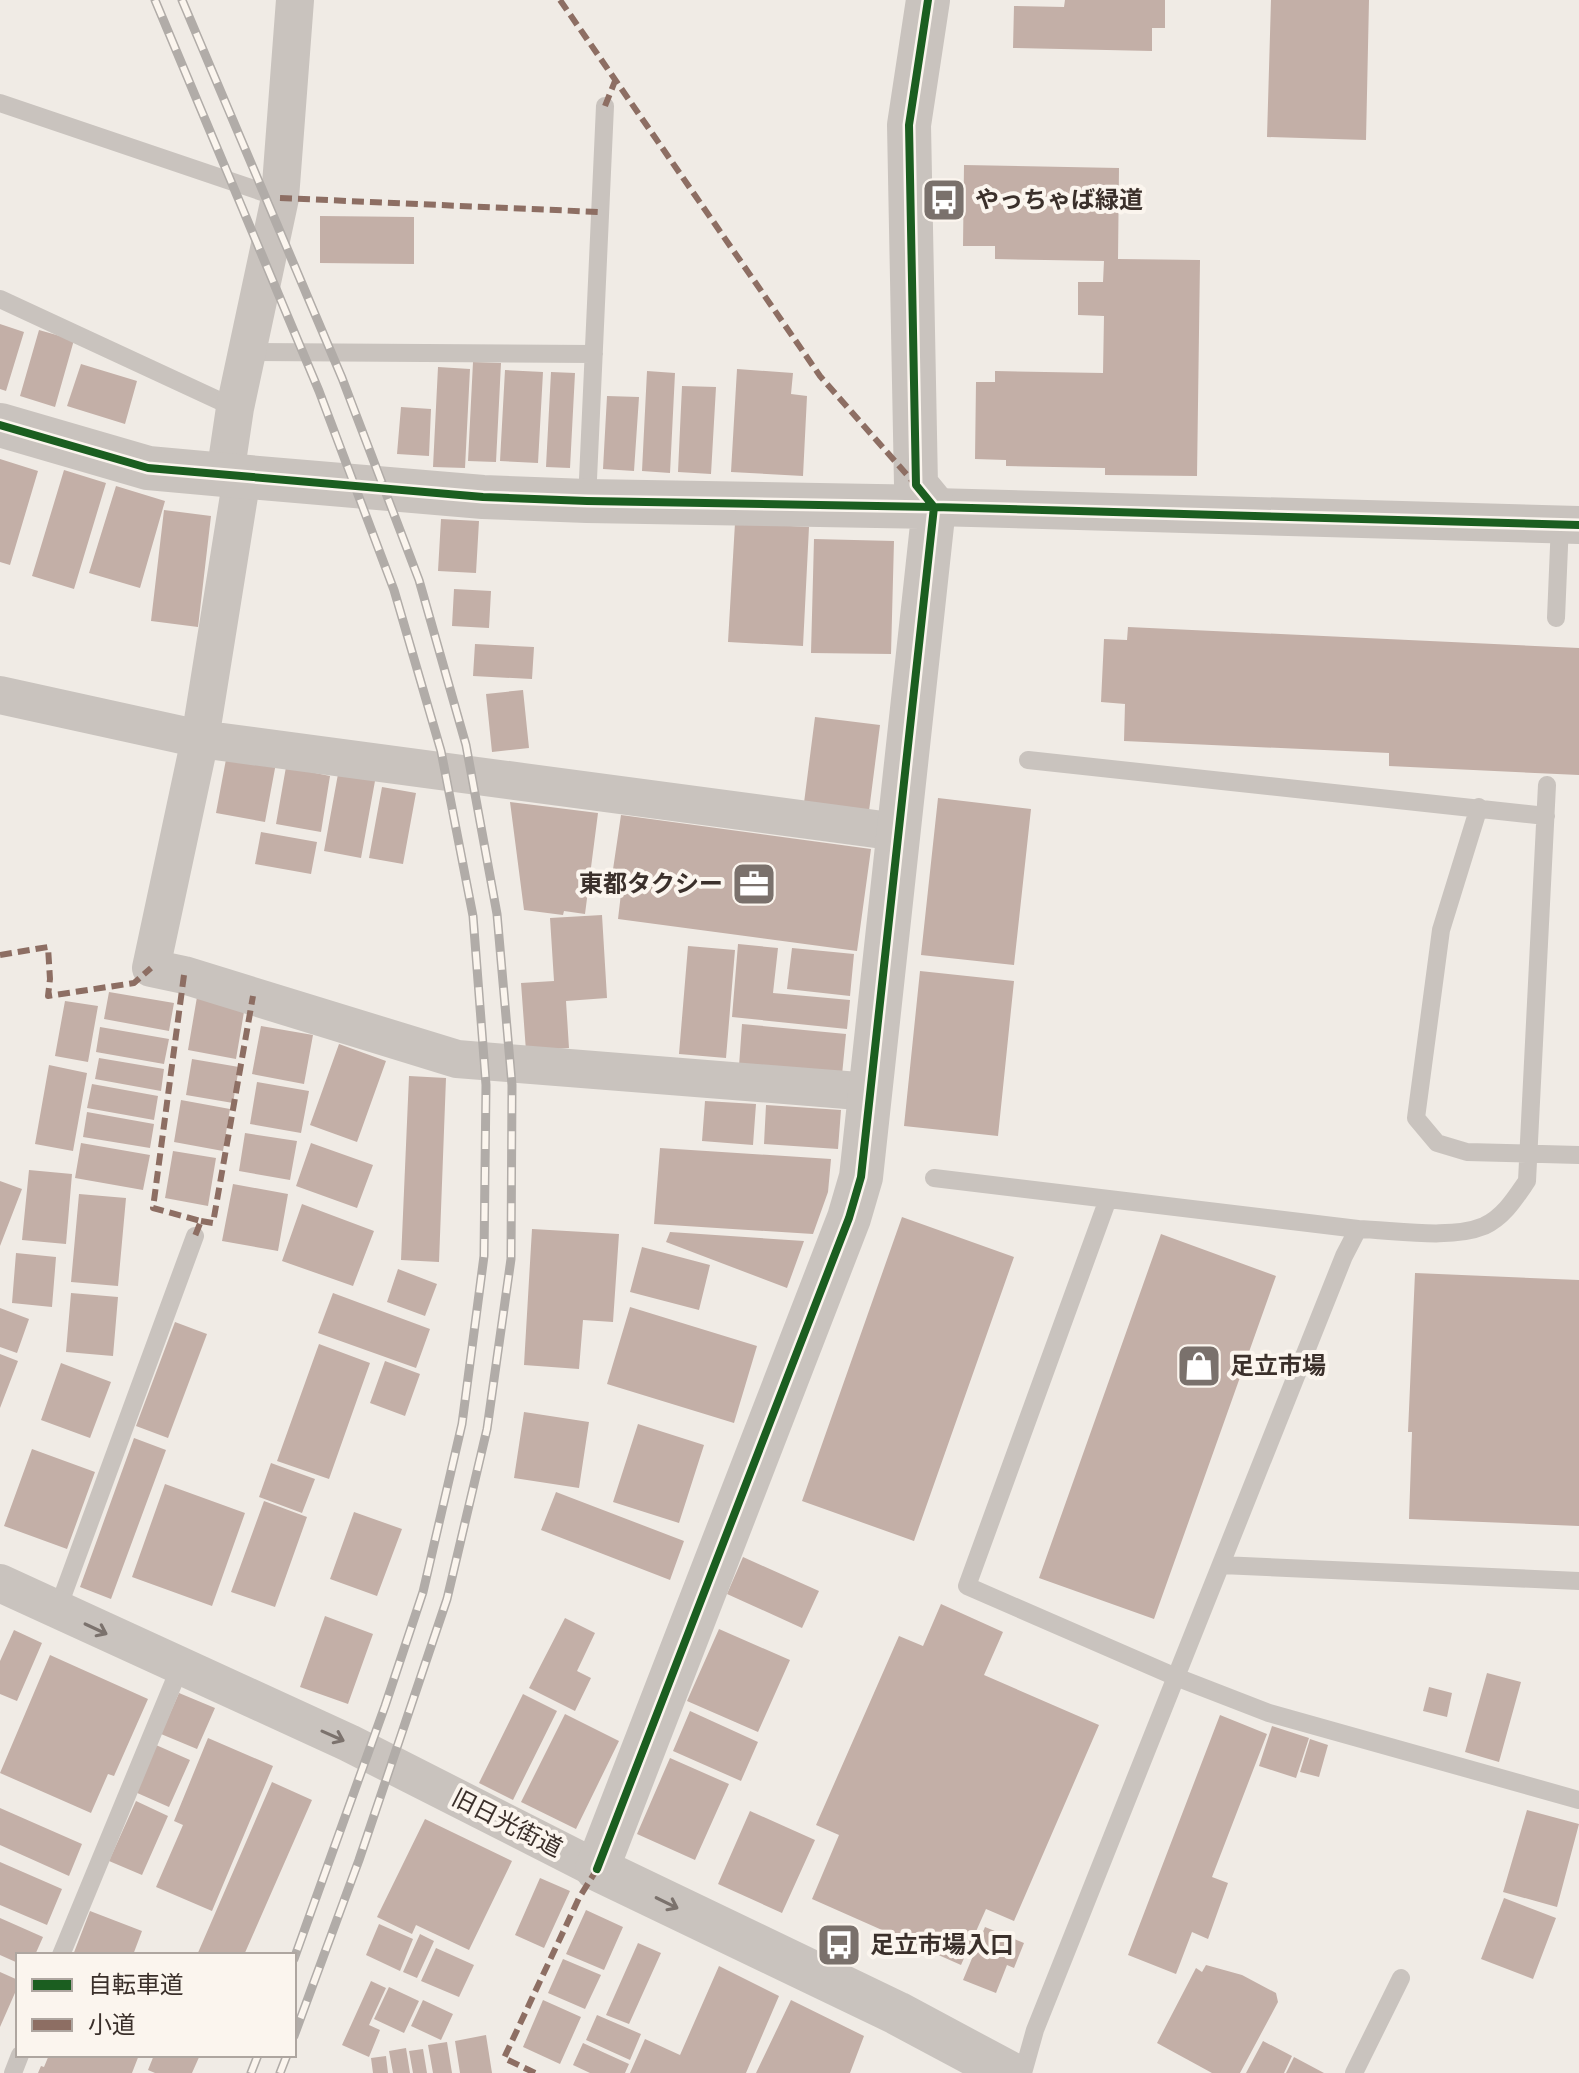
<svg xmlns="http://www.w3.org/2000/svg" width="1579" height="2073" font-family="Rubik,'Noto Sans JP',sans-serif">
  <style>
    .building { fill: #c3afa7 }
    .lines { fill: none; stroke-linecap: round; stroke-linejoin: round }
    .service { stroke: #c9c3be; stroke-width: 18 }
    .minor { stroke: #c9c3be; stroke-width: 38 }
    .tertiary { stroke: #c9c3be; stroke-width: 44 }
    .rail-casing { stroke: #b1aca8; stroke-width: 9 }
    .rail { stroke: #fbf5ee; stroke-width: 6; stroke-dasharray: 18; stroke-linecap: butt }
    .quiet { stroke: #8d6e63; stroke-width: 6; stroke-dasharray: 12 6; stroke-linecap: butt }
    .cycleway-casing { stroke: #fbf5ee; stroke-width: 13 }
    .cycleway { stroke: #1b5e20; stroke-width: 8 }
    .oneway { stroke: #7b726d }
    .labels { text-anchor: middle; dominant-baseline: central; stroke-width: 8; stroke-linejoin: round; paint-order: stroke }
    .poi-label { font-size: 24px; font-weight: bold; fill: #3b302b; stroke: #fbf5ee; text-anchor: start }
    .street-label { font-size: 24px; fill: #3b302b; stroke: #fbf5ee }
  </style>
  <rect width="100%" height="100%" fill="#f0ebe5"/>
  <path class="building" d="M1065,0H1165V28H1152V51L1013,48L1014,6L1064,7Z
    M1271,0H1369L1366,140L1267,137Z
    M964,165L1119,168L1118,259L1200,260L1197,476L1105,475V468L1006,466V460L975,459L976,382H995V371L1103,373L1104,316L1078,315V282H1103L1104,261L995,259V246H963Z
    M320,216L414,217V264L320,263Z
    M0,324L24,332L6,391L0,389Z
    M39,330L74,340L55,407L20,396Z
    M473,362L501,363L496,462L468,461Z
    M81,364L137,381L125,424L67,406Z
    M438,367L470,369L465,468L433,467Z
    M737,369L793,373L791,394L807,396L803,476L731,472Z
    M505,370L543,372L538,463L500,461Z
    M647,371L675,373L670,473L642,471Z
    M551,372L575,373L570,468L546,467Z
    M682,386L716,387L711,474L678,472Z
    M607,396L639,397L634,471L603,469Z
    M401,407L431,409L429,456L397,454Z
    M0,459L38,471L10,565L0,562Z
    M64,470L106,483L74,589L32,576Z
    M116,486L165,501L140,588L89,573Z
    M164,510L211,516L198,627L151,621Z
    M441,519L479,521L476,573L438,571Z
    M735,523L809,527L803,646L728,642Z
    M814,539L894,541L891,654L811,653Z
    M454,589L491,591L489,628L452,626Z
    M1128,627L1579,648V775L1389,766V753L1124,741L1125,704L1101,702L1104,639L1127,640Z
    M475,644L534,647L532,679L473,676Z
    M523,690L529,748L492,752L486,694Z
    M815,717L880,725L869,811L804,803Z
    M227,754L276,763L265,822L216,813Z
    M286,767L330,776L321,832L276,824Z
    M338,774L375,781L361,858L324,851Z
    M382,787L416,793L403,864L369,858Z
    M938,798L1031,809L1014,965L921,955Z
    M510,802L598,813L585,914L564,911L563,915L524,910Z
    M621,815L871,849L857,951L618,919L622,885L611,883Z
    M261,832L317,842L311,874L255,864Z
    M602,915L607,998L566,1001L569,1048L526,1051L521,983L554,981L550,918Z
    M738,944L778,948L773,993L850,1000L847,1029L732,1017Z
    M688,946L735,950L726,1058L679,1054Z
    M792,948L854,954L850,996L787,989Z
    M920,971L1014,981L998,1136L904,1126Z
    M109,992L174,1003L169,1031L104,1019Z
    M197,997L245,1006L236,1059L188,1050Z
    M65,1001L98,1006L88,1062L55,1056Z
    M742,1024L846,1034L842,1075L739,1066Z
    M261,1026L313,1035L304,1084L252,1074Z
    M100,1027L169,1039L164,1064L96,1052Z
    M339,1044L386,1061L357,1142L310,1125Z
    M99,1058L164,1069L161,1091L95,1079Z
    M192,1059L239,1067L233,1103L186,1095Z
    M49,1065L87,1073L73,1151L35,1144Z
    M409,1076L446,1078L439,1262L401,1260Z
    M257,1082L309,1091L301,1133L250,1124Z
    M92,1084L158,1096L154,1120L87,1108Z
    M181,1100L230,1109L223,1151L174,1142Z
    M705,1101L756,1104L753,1145L702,1141Z
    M766,1105L841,1110L838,1149L764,1144Z
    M87,1112L154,1124L150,1148L83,1137Z
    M245,1133L297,1141L290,1180L239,1171Z
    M81,1143L150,1155L143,1190L75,1178Z
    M311,1143L373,1165L357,1208L296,1186Z
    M660,1148L831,1159L828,1192L813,1234L654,1224Z
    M173,1151L216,1158L208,1206L165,1198Z
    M29,1170L72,1174L66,1244L22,1240Z
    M0,1181L22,1189L0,1246Z
    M233,1184L288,1194L278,1251L222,1241Z
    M79,1194L126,1198L118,1286L71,1282Z
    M302,1204L374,1231L353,1286L282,1261Z
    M902,1217L1014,1257L914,1541L802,1501Z
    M532,1229L619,1234L613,1322L583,1320L579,1369L524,1365Z
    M670,1232L804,1241L787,1288L666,1242Z
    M1161,1234L1276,1276L1154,1619L1039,1578Z
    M642,1247L710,1265L699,1310L630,1292Z
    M16,1253L56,1257L52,1307L12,1303Z
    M398,1269L437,1284L425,1316L387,1302Z
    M1415,1273L1579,1280V1526L1409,1519L1412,1432H1408Z
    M71,1293L118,1297L113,1356L66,1352Z
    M333,1293L430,1329L416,1368L318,1333Z
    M630,1307L757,1346L734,1423L607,1384Z
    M0,1308L29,1319L17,1353L0,1347Z
    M175,1322L207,1334L168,1438L136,1426Z
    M319,1344L370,1363L329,1479L277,1461Z
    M0,1354L18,1361L0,1408Z
    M385,1361L420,1374L405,1416L370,1403Z
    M61,1363L111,1382L90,1438L41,1420Z
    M524,1412L589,1422L579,1488L514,1478Z
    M638,1424L704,1445L679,1523L613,1502Z
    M134,1438L166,1450L111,1599L80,1587Z
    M32,1449L95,1472L67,1549L4,1526Z
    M271,1463L315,1479L302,1513L259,1497Z
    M165,1484L245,1513L212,1606L132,1577Z
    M556,1492L684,1541L670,1580L541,1530Z
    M264,1501L307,1517L275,1607L231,1592Z
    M354,1512L402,1529L377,1596L330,1579Z
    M743,1557L819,1591L802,1628L727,1594Z
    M941,1604L1003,1632L984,1675L1099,1725L1014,1921L986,1909L961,1965L812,1899L839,1835L816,1825L899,1636L923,1646Z
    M325,1616L373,1634L348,1704L300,1687Z
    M565,1618L595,1633L577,1671L591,1678L575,1711L529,1688Z
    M719,1629L790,1660L758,1732L687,1701Z
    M14,1630L42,1643L17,1701L0,1694V1661Z
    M50,1655L148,1699L114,1776L108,1774L91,1813L0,1773Z
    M1487,1673L1521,1682L1499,1762L1465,1752Z
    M1429,1687L1452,1693L1447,1717L1423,1711Z
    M179,1693L215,1708L197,1749L161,1734Z
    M523,1694L557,1711L513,1800L479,1783Z
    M690,1711L758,1742L741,1781L673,1751Z
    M565,1714L619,1741L576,1829L521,1802Z
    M1220,1715L1267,1734L1212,1877L1228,1883L1208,1939L1192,1932L1176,1974L1128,1955Z
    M1272,1726L1309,1738L1296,1778L1259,1766Z
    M208,1738L273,1766L212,1911L156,1887L183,1825L174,1821Z
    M1310,1739L1328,1745L1319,1777L1300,1772Z
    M156,1745L190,1760L169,1807L135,1792Z
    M670,1758L729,1784L695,1860L637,1834Z
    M272,1782L312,1800L244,1955H197Z
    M136,1801L168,1816L142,1875L109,1861Z
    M0,1808L82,1844L69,1876L0,1845Z
    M1527,1810L1579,1824L1557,1907L1503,1892Z
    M750,1811L815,1840L782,1913L718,1884Z
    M425,1819L512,1861L469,1950L416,1925L412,1934L377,1917Z
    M0,1862L62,1889L47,1925L0,1905Z
    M540,1878L570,1891L544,1948L515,1935Z
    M1504,1898L1556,1918L1533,1979L1481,1959Z
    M586,1910L623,1927L604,1970L566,1954Z
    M90,1911L142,1931L133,1955H73Z
    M0,1918L43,1937L35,1955H18V1963L0,1955Z
    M379,1924L413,1939L400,1971L366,1955Z
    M985,1927L1024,1943L1014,1968L1007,1965L996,1993L963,1980Z
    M420,1934L434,1941L417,1978L403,1972Z
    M638,1943L661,1953L629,2024L606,2015Z
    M436,1948L474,1965L459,1997L421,1981Z
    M563,1959L601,1975L585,2009L548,1993Z
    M1206,1965L1242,1975L1276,1993L1278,2002L1240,2073H1212L1157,2043L1196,1968L1202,1972Z
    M719,1966L779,1996L746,2073H630L645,2039L680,2055Z
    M0,1972L18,1980V1986L0,2027Z
    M371,1981L386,1988L369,2025L380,2030L369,2057L342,2045Z
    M389,1987L419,2001L404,2033L374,2019Z
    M423,2000L453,2014L441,2040L411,2026Z
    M543,2000L581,2017L560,2064L523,2047Z
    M791,2000L864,2036L850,2073H756Z
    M597,2015L641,2034L630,2060L586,2040Z
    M486,2035L492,2073H460L455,2041Z
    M1263,2041L1292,2056L1284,2073H1246Z
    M447,2042L452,2073H433L428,2045Z
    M583,2043L629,2064L625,2073H590L573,2065Z
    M406,2048L410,2073H393L389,2051Z
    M423,2049L427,2073H413L409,2051Z
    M49,2055H139L132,2073H38L41,2066L44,2067Z
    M154,2055H200L192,2073H155L148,2070Z
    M386,2056L388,2073H373L371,2058Z
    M1294,2057L1324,2073H1286Z"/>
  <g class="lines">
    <path class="service" d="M0,103L280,198
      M0,299L235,408
      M246,352L594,354
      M587,501L605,106
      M1556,618L1560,523
      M1028,760L1546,816
      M1479,807L1441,930L1416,1118L1437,1143L1467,1152L1579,1155
      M934,1178L1358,1229
      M1108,1199L967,1586L1176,1677L1269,1713L1579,1800
      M1221,1565L1579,1581
      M57,1611L195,1236
      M61,1955L180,1667
      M13,2073L20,2055
      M1023,2073L1035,2030L1344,1256L1358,1229C1395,1230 1450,1240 1484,1226C1504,1217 1516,1197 1527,1181L1547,785
      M1354,2073L1401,1978"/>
    <path class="minor" d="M225,475L235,408L280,198L295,0
      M242,477L200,739L151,968L184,975L457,1059L871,1092
      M934,507L1579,525
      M0,695L200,739L898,832
      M0,1583L349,1743L597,1869"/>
    <path class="tertiary" d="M928,0L909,125L916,485L934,507L861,1177L849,1218L597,1869L897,2013L1009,2073
      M0,425L148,468L225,475L483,497L587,501L934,507"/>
    <g class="rail-casing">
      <path id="rail" d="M155,0L319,391L394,590L441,751L473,916L486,1085L484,1256L462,1424L423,1592L385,1706L294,1959
        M182,0L342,378L419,580L466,745L497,914L512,1085L511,1259L487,1429L447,1599L359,1860L294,2036
        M251,2073L258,2055
        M280,2073L287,2055"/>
    </g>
    <use href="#rail" class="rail"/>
    <path class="quiet" d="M560,0L820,376L916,485
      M605,106L615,81
      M280,198L599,212
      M0,955L48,947L50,979L48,996L134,983L151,968
      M184,975L153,1208L201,1221L195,1236
      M201,1221L213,1223L253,996
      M535,2073L504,2058L579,1898L597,1869"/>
    <g class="cycleway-casing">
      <path id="cycleway" d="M0,425L148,468L483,497L587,501L934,507L1579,525
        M597,1869L849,1218L861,1177L934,507L916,485L909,125L928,0"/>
    </g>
    <use href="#cycleway" class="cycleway"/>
  </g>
  <defs><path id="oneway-shaft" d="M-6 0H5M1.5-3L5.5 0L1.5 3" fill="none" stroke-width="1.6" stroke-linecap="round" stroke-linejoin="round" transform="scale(2)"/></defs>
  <g class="oneway">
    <use href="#oneway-shaft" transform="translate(96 1629) rotate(25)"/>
    <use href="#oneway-shaft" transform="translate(333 1736) rotate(24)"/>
    <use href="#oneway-shaft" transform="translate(667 1903) rotate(26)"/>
  </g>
  <defs>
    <g id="bus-square" transform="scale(2.3)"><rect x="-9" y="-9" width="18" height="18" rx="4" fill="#7a716c" stroke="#fbf5ee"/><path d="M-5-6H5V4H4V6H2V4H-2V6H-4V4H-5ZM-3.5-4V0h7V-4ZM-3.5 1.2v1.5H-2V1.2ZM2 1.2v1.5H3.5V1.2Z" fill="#fff"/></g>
    <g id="office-square" transform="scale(2.3)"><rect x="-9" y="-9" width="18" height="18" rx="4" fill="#7a716c" stroke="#fbf5ee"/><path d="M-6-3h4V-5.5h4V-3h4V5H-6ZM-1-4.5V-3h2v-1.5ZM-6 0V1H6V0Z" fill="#fff"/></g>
    <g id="shop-square" transform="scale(2.3)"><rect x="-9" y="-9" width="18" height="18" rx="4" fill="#7a716c" stroke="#fbf5ee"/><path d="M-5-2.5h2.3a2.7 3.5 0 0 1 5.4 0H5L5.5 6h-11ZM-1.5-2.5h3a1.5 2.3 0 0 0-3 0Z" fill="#fff"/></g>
  </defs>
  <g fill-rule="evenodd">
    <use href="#bus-square" x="944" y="200"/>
    <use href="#office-square" x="754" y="884"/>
    <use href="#shop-square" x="1199" y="1366"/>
    <use href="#bus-square" x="839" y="1945"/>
  </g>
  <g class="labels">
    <g class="poi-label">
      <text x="975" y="200">やっちゃば緑道</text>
      <text x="723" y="884" text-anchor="end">東都タクシー</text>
      <text x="1230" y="1366">足立市場</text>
      <text x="870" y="1945">足立市場入口</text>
    </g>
    <g class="street-label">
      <text transform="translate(507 1823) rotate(27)">旧日光街道</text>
    </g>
  </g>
  <rect x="16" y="1953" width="280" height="104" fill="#fbf5ee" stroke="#aea6a0" stroke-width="2"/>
  <rect x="32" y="1979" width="40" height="12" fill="#1b5e20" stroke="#aea6a0" stroke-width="2"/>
  <text x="88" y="1993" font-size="24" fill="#3b302b">自転車道</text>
  <rect x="32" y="2019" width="40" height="12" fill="#8d6e63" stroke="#aea6a0" stroke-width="2"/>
  <text x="88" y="2033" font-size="24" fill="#3b302b">小道</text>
</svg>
